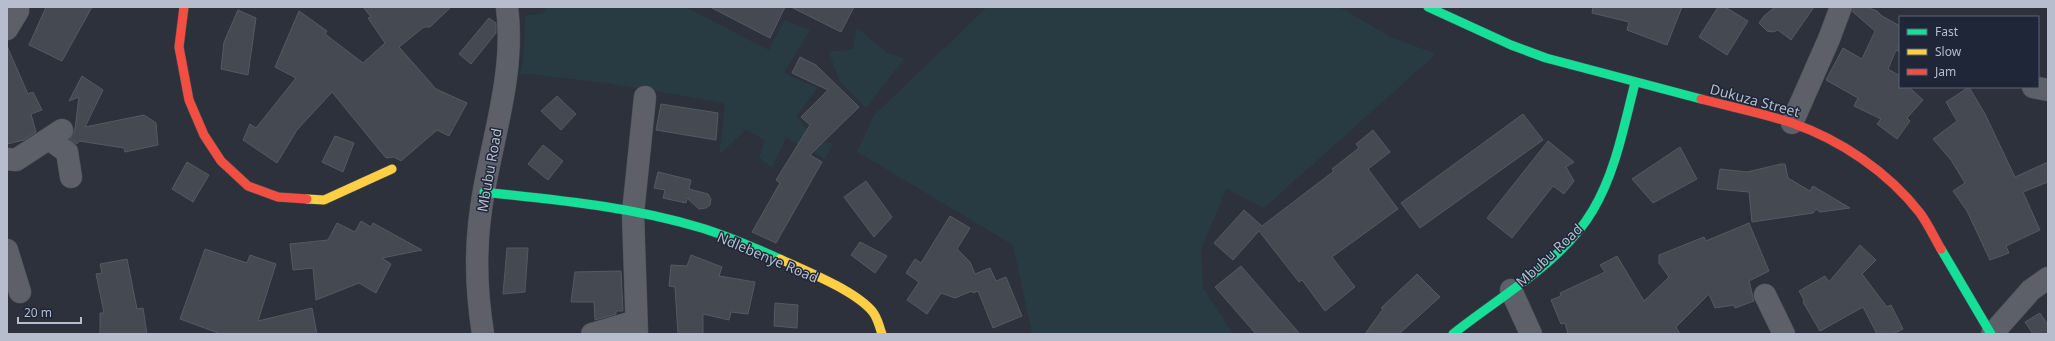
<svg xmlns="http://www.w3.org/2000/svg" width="2055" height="341" font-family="'Noto Sans',sans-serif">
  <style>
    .green { fill: #283b43 }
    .building { fill: #454952; stroke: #545963 }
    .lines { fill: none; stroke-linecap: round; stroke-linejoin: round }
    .street-casing { stroke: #494c54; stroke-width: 23 }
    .fast-casing { stroke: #494c54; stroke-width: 10 }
    .slow-casing { stroke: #494c54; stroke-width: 10 }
    .jam-casing { stroke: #494c54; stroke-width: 10 }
    .street { stroke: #5d6069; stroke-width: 22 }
    .fast { stroke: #16e098; stroke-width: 9 }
    .slow { stroke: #ffcf43; stroke-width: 9 }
    .jam { stroke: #f24e42; stroke-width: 9 }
    .labels { text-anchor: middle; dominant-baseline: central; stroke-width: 3; stroke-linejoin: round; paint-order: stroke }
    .street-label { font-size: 14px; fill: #b7bdcc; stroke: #1e2638 }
  </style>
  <rect width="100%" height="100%" fill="#2c313c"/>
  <path class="green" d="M546,7H685L769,50L784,20L810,30L784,73L817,88L796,117L819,142L834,143L825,159L786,138L772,167L759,158L765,140L746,130L719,155L725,104L714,101L608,83L520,73L524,51L525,16L544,13Z
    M987,7H1339L1391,37L1436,54L1264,208L1226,189L1201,250L1203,288L1233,334H1032L1013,245L857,152L874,115Z
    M857,28L886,52L904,59L866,108L839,80L829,52L853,49Z"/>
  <path class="building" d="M46,7H92L62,61L29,45Z
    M363,7H451L430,27H424L399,47L436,89L467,103L449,136L437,130L401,161L394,157L386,158L332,92L297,130L277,163L243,140L250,124L256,128L296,78L275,67L299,11L327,31L325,34L363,63L385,43L368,18L371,17Z
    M710,7H785L770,38Z
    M791,7H854L841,32Z
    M1593,7H1682L1667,45L1627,30L1629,22L1592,13Z
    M1718,7H1725L1748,21L1727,55L1699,37Z
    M1775,7H1814L1791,40L1778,30L1773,32L1767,31L1759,23L1764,16Z
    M1853,7H1866L1877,11L1882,16L1900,26V42L1898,47L1900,52L1896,50L1888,69L1900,76V87H1909L1923,100L1907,118L1910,121L1897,139L1877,124L1881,119L1854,106L1858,98L1826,80L1843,48L1862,59L1875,31L1853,12Z
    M238,10L256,18L248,75L221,69L224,42Z
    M489,18L496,23V33L471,64L459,54Z
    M7,46L28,94L33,92L42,110L31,114L36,132L24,140L7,144Z
    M800,57L816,65L859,107L810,155L822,162L776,243L752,232L780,183L776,180L810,125L801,117L828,90L792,73Z
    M82,76L103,90L85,127L144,115L156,123L158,145L125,152L124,148L79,141L77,144L70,139L75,129L79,97L69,101Z
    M1969,87L1985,114L2015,177L2048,162V182L2023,192L2040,230L2006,246L2009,253L1990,260L1967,211L1953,191L1965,183L1951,160L1933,139L1957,121L1946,102Z
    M557,96L576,114L561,130L541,111Z
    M661,104L718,113L716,140L656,130Z
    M1523,114L1543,140L1420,228L1401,203Z
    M1373,130L1390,152L1368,169L1398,209L1332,257L1355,287L1325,311L1302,280L1299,282L1259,231L1233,260L1214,243L1244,210L1262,226L1334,171L1332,169L1359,148L1356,144Z
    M335,136L354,143L343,172L322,162Z
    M1548,141L1574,162L1566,167L1574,181L1564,194L1553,186L1512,238L1487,218Z
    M543,145L563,161L548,180L528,164Z
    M1680,147L1697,179L1653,203L1632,179Z
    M187,162L209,175L193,202L172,189Z
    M1781,164H1785L1788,178L1810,191L1813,186L1850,208L1820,212L1816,209L1813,213L1752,222L1749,192L1717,189L1720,169L1747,172Z
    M658,172L691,180L689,189L708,194L711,199L710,205L706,208L699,209L687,198L686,203L663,198L665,190L654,188Z
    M866,181L892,217L874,237L844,197Z
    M950,216L970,228L957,249L970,262L975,274L990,268L996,281L1006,277L1022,316L993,328L978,291L973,293L972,291L955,298L941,293L927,314L907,300L919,282L906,273L915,259L921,263Z
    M361,221L371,227L373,223L422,250L382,258L391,264L376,293L359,283L316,300L313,268L293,270L290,244L328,240L337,223L355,232Z
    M1749,223L1769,271L1749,281L1754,301L1735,308L1734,305L1715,308L1709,294L1676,327L1680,334H1568L1565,323L1561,324L1551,300L1561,296L1560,293L1605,272L1600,265L1617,256L1644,301L1669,277L1659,263V255L1704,237L1706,241Z
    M860,242L887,256L875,273L851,255Z
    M1860,245L1876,260L1862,274L1887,307L1891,305L1903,329L1893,334H1877L1863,307L1820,331L1803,302L1804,300L1799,291L1825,276L1829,282Z
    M507,248H528L525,292L503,294Z
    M205,249L247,263L250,255L276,264L258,321L312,308L317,334H221L180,319Z
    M691,255L722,267L719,276L755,282L748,314L731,312L729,320L703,314V334H678L675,287L669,286L671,265L687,266Z
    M127,259L137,309L143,308L147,334H100V313H104L96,274L102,273L100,264Z
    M1241,266L1300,334H1256L1215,287Z
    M621,271L623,311H616V314L595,320L594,302H571L575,272Z
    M1417,274L1440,297L1399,334H1365L1383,309L1381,308Z
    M775,303L798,305L797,328L774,326Z
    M2040,313L2048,325V334H2033L2025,322Z"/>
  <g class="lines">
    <g class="street-casing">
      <path id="street" d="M7,29L18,11V7
        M2033,87L2048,90
        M1792,123L1829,39L1841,7
        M49,139L67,152L71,177
        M7,159L16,160L62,130
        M7,250L20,292
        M1511,290L1531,334
        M1765,295L1784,334
        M483,334C475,283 475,240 484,190C495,130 515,68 507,7
        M592,334L636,321
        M637,334L633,213L645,97
        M1992,334L2031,290L2048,278"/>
    </g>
    <g class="fast-casing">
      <path id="fast" d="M1428,7L1511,45L1546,58L1701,99
        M484,192C556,200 628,206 698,227C726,235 753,247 780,259
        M1941,249L1991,334
        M1453,334C1499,297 1563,262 1593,210C1616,171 1624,125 1635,83"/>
    </g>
    <g class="slow-casing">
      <path id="slow" d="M307,199L324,200L392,169
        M780,259C806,271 854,290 872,311C878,318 879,326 882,334"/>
    </g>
    <g class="jam-casing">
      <path id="jam" d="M184,7L179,47L189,100L204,135L221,161L248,186L278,197L307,199
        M1701,99C1731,107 1763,113 1792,123C1841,140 1888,172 1920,213C1928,224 1934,237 1941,249"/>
    </g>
    <use href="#street" class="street"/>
    <use href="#fast" class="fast"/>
    <use href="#slow" class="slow"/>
    <use href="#jam" class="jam"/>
  </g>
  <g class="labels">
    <g class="street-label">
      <text transform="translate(1755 100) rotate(15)">Dukuza Street</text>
      <text transform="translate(489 170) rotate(-80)">Mbubu Road</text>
      <text transform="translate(1549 255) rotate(-43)">Mbubu Road</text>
      <text transform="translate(768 257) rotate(23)">Ndlebenye Road</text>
    </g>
  </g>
  <rect width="2055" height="341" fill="none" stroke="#b7bdcc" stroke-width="16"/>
  <rect x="1899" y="16" width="140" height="72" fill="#1e2638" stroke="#5b6273"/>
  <rect x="1907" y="29" width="20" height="6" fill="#16e098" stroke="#5b6273"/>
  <text x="1935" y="36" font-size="12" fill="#b7bdcc">Fast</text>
  <rect x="1907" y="49" width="20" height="6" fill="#ffcf43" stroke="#5b6273"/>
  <text x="1935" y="56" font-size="12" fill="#b7bdcc">Slow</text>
  <rect x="1907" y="69" width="20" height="6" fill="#f24e42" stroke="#5b6273"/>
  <text x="1935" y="76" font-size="12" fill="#b7bdcc">Jam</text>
  <path d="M18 317v6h63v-6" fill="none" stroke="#b7bdcc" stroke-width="2"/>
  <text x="24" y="317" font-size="12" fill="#b7bdcc" stroke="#1e2638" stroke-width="3" paint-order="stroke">20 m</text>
</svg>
